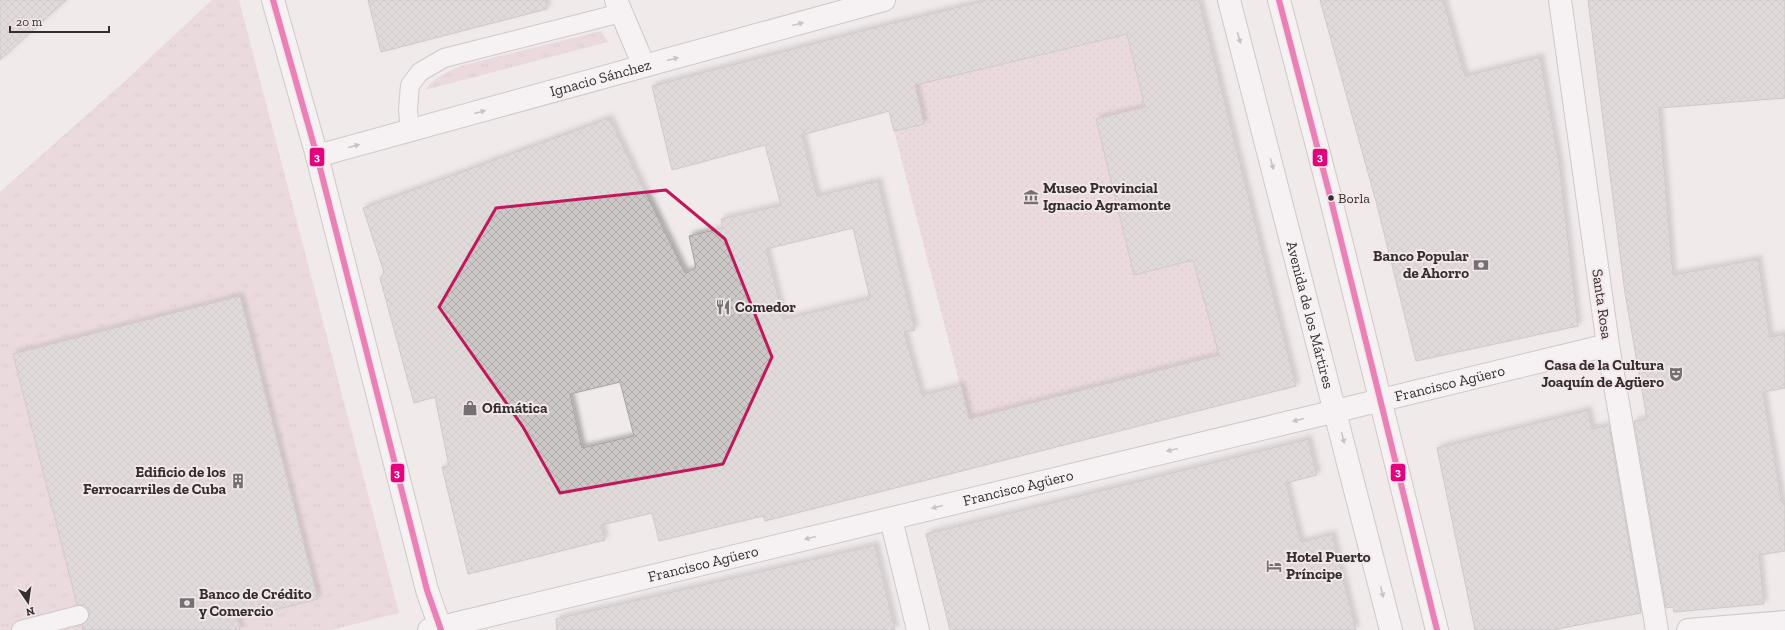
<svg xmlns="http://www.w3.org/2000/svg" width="1785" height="630" font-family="'Zilla Slab',serif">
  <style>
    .grass { fill: url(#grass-tufts) }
    .garden { fill: url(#garden-dots) }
    .building { fill: url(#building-cross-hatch); stroke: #a6a1a2; fill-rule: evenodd; filter: url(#shadow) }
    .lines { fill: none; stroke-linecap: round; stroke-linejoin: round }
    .lane-casing { stroke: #a6a1a2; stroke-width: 20 }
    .street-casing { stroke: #a6a1a2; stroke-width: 24 }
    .secondary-casing { stroke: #a6a1a2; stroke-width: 24 }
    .lane { stroke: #fdfcfc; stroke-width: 18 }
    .street { stroke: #fdfcfc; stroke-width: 22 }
    .secondary { stroke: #fdfcfc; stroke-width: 22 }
    .bus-1-casing { stroke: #f3e7e9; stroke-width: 9 }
    .bus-1 { stroke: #e5007d; stroke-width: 6 }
    .oneway { fill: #989596 }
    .marked { fill: none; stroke: #c2185b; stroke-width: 3; stroke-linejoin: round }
    .bus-dot { fill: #332e2f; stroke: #f3e7e9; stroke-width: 1.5 }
    .labels { text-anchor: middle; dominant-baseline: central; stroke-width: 4; stroke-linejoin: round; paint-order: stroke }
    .bus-label { font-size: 14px; fill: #332e2f; stroke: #f3e7e9; text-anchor: start }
    .street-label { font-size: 15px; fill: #332e2f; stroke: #f3e7e9 }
    .poi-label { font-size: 15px; font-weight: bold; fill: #332e2f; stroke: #f3e7e9; text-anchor: start }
    .line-badge { stroke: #f3e7e9; stroke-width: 1.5 }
    .badge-label { font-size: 11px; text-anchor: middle; font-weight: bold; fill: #fff }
  </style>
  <defs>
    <pattern id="grass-tufts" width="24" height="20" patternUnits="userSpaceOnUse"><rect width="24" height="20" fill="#e4c7cd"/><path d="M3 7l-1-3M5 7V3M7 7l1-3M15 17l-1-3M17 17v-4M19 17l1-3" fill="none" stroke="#c4abb0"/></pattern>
    <pattern id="garden-dots" width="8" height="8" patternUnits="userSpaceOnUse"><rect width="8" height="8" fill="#e4c7cd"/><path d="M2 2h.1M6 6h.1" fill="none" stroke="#c4abb0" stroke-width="1.8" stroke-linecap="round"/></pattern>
    <pattern id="building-cross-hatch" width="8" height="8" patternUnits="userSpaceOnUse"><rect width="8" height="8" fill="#ccc8c8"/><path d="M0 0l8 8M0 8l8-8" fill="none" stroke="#b0acac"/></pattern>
    <filter id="shadow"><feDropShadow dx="3.5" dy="-3.5" stdDeviation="2" flood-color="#0004"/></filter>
  </defs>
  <rect width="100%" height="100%" fill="#f0eaeb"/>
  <path class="grass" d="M212,0H239L399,613L331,630H230L240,627L238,619L318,599L240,296L13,355L83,630H0V192L125,81Z
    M601,31L608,42L425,90C434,77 450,71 464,65Z"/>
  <path class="garden" d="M1127,34L1145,107L1096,119L1134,275L1193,260L1219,355L969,419L894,131L924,124L915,85Z"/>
  <path class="building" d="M0,0H66L0,60Z
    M368,0H546L547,9L381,52Z
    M987,0H1199L1296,386L765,521L763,516L659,541L652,513L601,525L605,540L468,574L442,467L449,466L435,397L414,403L380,278L384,272L363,208L609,118L685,273L696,268L689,236L723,228L721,219L781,205L765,145L672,170L652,86L869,29ZM1127,34L1145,107L1096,119L1134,275L1193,260L1219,355L969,419L961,385L922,395L904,332L915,330L878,181L817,196L802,135L889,111L894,131L924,124L915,85ZM853,228L870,298L784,319L766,249ZM620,382L634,436L582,448L570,394Z
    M1320,0H1443L1465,76L1540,57L1559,161L1578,326L1416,361L1377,205Z
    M1588,0H1785V98L1659,108L1673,275L1758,259L1770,337L1785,334V388L1763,392L1782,503H1785V551L1759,555L1764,604L1674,612L1673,607L1666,608L1634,421L1647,419L1625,293Z
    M240,296L318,599L238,619L240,630H83L82,625L89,618V612L82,605H77L13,354Z
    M1588,410L1592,429L1609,425L1641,613L1552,630H1475L1437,448Z
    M1308,439L1317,475L1286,483L1301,542L1332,534L1356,630H950L926,534Z
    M875,545L895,630H557L556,619Z"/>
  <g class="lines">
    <g class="lane-casing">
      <path id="lane" d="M410,131L408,110L410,85L420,72L444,58L621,13
        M21,630L79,615"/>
    </g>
    <g class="street-casing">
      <g id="street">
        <path d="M616,0L644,66"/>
        <path d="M1608,345L1657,630"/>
        <path d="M891,519L918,630"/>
        <path id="s1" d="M429,630L1336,411"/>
        <path d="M1688,630L1785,622"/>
      </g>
    </g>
    <g class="secondary-casing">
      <g id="secondary">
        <path d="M273,0L317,156L427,590L441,630"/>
        <path id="s2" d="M1229,0L1391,630"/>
        <path d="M1279,0L1330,196L1437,630"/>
        <path id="s3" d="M317,156L884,0"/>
        <path id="s4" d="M1336,411L1608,345L1560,0"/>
      </g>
    </g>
    <use href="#lane" class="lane"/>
    <use href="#street" class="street"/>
    <use href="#secondary" class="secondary"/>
    <g class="bus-1-casing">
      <path id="bus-1" d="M273,0L317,156L427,590L441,630
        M1279,0L1330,196L1437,630"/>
    </g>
    <use href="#bus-1" class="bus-1"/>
  </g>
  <defs><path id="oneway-solid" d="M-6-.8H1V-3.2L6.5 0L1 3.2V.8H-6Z"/></defs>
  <g class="oneway">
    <use href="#oneway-solid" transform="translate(798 24) rotate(-15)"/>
    <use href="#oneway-solid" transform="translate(1239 38) rotate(75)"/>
    <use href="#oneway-solid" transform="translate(673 59) rotate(-15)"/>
    <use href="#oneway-solid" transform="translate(480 112) rotate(-15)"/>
    <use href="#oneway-solid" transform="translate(354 146) rotate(-15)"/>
    <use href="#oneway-solid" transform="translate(1272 164) rotate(75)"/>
    <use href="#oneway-solid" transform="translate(1298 420) rotate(166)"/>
    <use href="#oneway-solid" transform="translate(1343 438) rotate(76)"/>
    <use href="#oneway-solid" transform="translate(1172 450) rotate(166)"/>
    <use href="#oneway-solid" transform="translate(937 507) rotate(166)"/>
    <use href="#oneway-solid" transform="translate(810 538) rotate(166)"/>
    <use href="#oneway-solid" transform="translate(1382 592) rotate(76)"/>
  </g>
  <path d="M0 0H1785V630H0ZM666,190L725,239L772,357L723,464L560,493L523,427L439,307L496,208Z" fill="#f0eaeb" fill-opacity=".55" fill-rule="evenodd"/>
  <path class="marked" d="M666,190L725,239L772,357L723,464L560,493L523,427L439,307L496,208Z"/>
  <defs>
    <g id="museum-bare" transform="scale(1.2)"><path d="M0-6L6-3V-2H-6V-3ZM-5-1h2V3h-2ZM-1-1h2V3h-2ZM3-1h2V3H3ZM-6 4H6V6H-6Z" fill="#757071" stroke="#f3e7e9" stroke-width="2.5" paint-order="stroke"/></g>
    <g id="bank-bare" transform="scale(1.2)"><path d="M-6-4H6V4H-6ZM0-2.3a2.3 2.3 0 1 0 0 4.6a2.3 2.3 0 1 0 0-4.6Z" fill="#757071" stroke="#f3e7e9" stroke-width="2.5" paint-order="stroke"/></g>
    <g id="restaurant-bare" transform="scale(1.2)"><path d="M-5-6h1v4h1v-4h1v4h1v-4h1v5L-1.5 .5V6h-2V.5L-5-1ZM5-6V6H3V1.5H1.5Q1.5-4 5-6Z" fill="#757071" stroke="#f3e7e9" stroke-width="2.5" paint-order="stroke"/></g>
    <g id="theatre-bare" transform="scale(1.2)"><path d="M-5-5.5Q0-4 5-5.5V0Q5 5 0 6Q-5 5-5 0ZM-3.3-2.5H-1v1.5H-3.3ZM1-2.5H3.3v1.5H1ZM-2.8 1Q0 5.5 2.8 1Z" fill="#757071" stroke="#f3e7e9" stroke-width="2.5" paint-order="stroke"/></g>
    <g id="shop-bare" transform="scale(1.2)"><path d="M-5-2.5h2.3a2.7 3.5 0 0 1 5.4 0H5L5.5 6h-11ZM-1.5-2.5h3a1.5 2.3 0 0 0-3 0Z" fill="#757071" stroke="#f3e7e9" stroke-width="2.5" paint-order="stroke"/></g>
    <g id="building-bare" transform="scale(1.2)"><path d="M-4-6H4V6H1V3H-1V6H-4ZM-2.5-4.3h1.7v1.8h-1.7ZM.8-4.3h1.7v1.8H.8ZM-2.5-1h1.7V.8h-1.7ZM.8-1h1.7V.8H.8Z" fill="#757071" stroke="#f3e7e9" stroke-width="2.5" paint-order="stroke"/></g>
    <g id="hotel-bare" transform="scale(1.2)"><path d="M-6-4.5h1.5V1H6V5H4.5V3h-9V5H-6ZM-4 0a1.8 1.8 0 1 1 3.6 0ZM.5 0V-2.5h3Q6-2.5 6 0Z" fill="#757071" stroke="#f3e7e9" stroke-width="2.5" paint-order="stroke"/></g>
  </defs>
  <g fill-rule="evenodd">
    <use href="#museum-bare" x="1031" y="197"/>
    <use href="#bank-bare" x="1481" y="265"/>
    <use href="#restaurant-bare" x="723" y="307"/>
    <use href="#theatre-bare" x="1676" y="374"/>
    <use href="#shop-bare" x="470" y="408"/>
    <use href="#building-bare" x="238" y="481"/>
    <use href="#hotel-bare" x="1274" y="566"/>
    <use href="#bank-bare" x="187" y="603"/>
  </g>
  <circle class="bus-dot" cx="1331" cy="198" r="3.5"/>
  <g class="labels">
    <g class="bus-label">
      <text x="1338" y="198">Borla</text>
    </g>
    <g class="street-label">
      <text stroke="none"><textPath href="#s3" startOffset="294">Ignacio Sánchez</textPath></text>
      <text transform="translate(1602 304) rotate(82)">Santa Rosa</text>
      <text stroke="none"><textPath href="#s2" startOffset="325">Avenida de los Mártires</textPath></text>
      <text stroke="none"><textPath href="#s4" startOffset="117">Francisco Agüero</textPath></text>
      <text stroke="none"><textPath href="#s1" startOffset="606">Francisco Agüero</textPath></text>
      <text stroke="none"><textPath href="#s1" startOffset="282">Francisco Agüero</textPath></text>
    </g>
    <g class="poi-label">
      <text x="1043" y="188">Museo Provincial<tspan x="1043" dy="17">Ignacio Agramonte</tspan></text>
      <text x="1469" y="256" text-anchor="end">Banco Popular<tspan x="1469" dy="17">de Ahorro</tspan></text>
      <text x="735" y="307">Comedor</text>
      <text x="1664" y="365" text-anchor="end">Casa de la Cultura<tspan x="1664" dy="17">Joaquín de Agüero</tspan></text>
      <text x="482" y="408">Ofimática</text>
      <text x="226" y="472" text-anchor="end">Edificio de los<tspan x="226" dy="17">Ferrocarriles de Cuba</tspan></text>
      <text x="1286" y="557">Hotel Puerto<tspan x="1286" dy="17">Príncipe</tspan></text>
      <text x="199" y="594">Banco de Crédito<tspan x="199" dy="17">y Comercio</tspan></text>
    </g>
  </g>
  <g class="line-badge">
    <rect x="309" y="147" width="16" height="20" rx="4" fill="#e5007d"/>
    <rect x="1312" y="148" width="16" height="19" rx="4" fill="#e5007d"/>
    <rect x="1390" y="463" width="16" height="19" rx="4" fill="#e5007d"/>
    <rect x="390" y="463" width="15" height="20" rx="4" fill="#e5007d"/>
  </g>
  <g class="badge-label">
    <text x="317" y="161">3</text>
    <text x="1320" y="161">3</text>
    <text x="1398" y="476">3</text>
    <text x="397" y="477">3</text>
  </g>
  <g transform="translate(28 602) rotate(167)" stroke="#f3e7e9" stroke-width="3" paint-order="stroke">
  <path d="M0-3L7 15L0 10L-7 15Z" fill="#332e2f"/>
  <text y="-6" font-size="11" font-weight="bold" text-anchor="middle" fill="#332e2f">N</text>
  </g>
  <path d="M10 26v6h99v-6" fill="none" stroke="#332e2f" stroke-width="2"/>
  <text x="16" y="26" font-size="12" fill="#332e2f" stroke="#f3e7e9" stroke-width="3" paint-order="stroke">20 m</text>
</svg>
